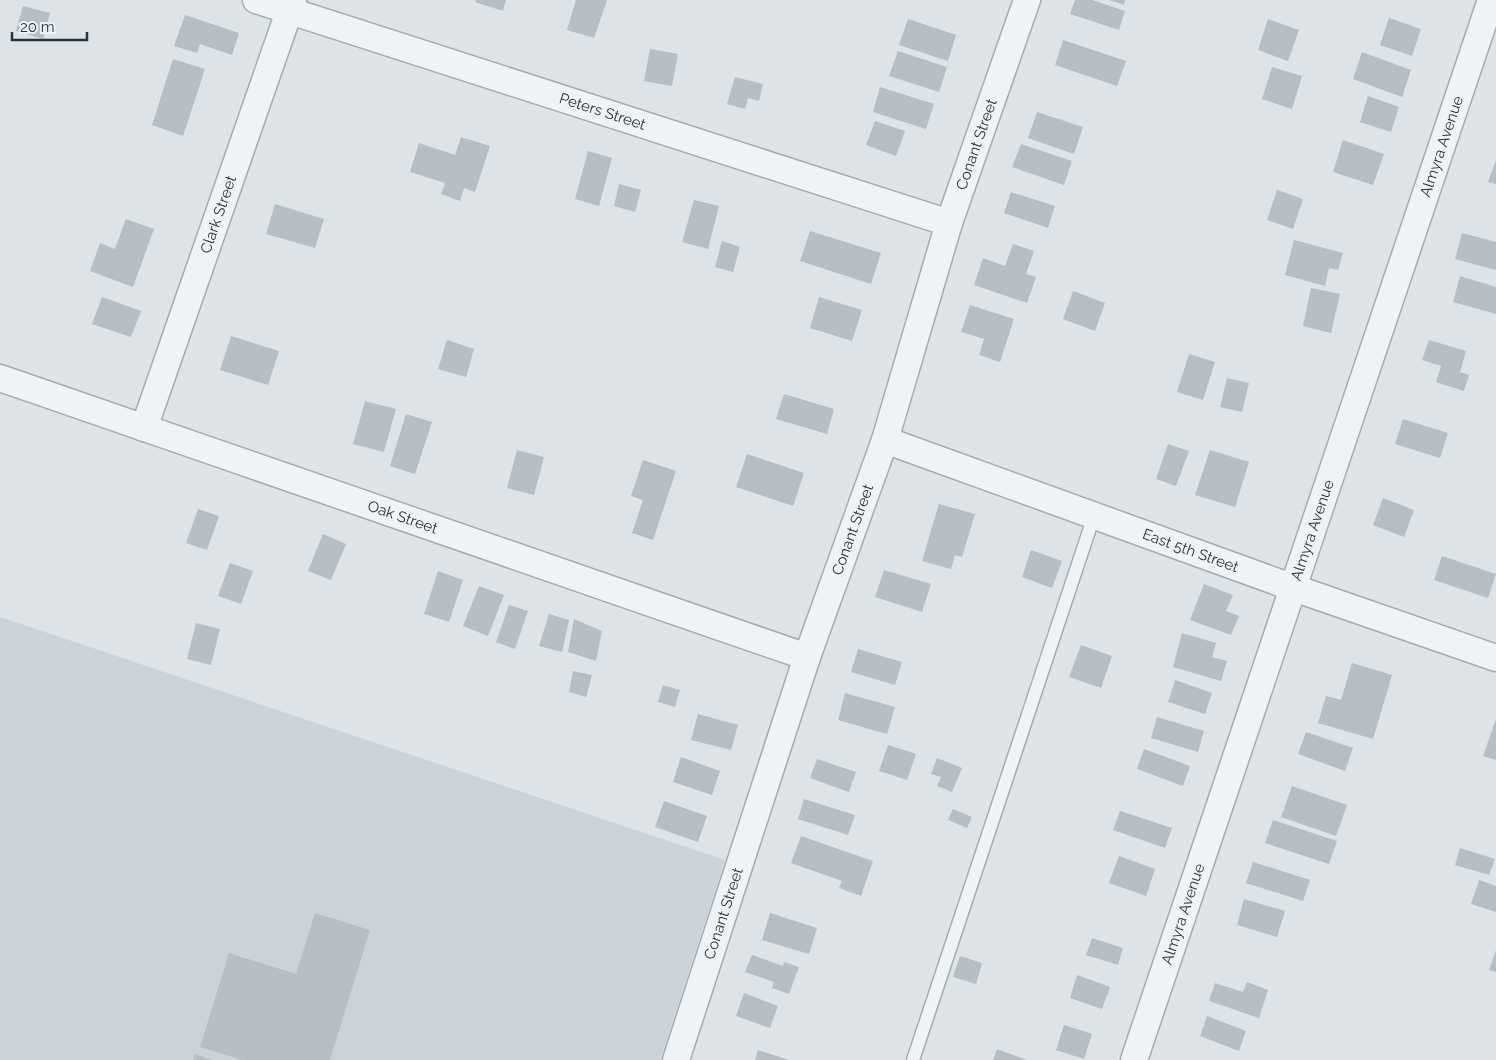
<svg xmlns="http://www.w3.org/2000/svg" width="1496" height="1060" font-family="Raleway,sans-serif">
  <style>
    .built { fill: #cbd3d9 }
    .building { fill: #b4bec4 }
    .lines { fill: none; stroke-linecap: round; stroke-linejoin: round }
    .lane-casing { stroke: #a2abb1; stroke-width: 15 }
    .street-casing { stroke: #a2abb1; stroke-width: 29 }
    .lane { stroke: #eff3f6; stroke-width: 12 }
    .street { stroke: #eff3f6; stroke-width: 26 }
    .labels { text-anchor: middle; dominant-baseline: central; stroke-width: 5; stroke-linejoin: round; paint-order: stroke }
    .street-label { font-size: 15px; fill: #26343e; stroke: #ecf2f5 }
  </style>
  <rect width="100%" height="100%" fill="#dde3e7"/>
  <path class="built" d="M0,617L725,860L660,1060H0Z"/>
  <path class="building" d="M476,0H506L503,11L475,2Z
    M576,0H607L594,38L567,30Z
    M1075,0H1092L1125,11L1119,30L1070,14Z
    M1109,0H1125L1124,5Z
    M23,6L50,13L43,39L16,31Z
    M185,15L239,33L232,55L200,44L197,53L174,46Z
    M1389,18L1421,29L1412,56L1380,45Z
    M908,19L956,35L948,61L899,45Z
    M1268,19L1299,30L1288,61L1258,50Z
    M1063,40L1126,61L1117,86L1055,65Z
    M650,49L678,54L672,86L644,81Z
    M898,51L947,67L939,92L889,76Z
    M1362,52L1411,70L1402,97L1353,79Z
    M173,59L205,69L183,136L152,125Z
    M1272,67L1302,76L1292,109L1262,99Z
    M735,77L763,84L759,101L748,98L745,109L727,104Z
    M880,87L934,104L926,129L873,112Z
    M1368,96L1399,107L1391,132L1360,122Z
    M1037,112L1083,127L1074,154L1028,138Z
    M875,121L905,131L896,156L866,145Z
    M461,137L490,146L475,192L464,188L460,201L441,194L445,183L410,172L419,143L455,155Z
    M1343,140L1384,154L1373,185L1333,172Z
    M1021,144L1072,161L1064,185L1012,167Z
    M588,151L612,158L599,206L575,199Z
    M1496,160V184L1488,182Z
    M619,184L641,190L635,212L614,206Z
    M1277,190L1303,199L1293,229L1267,220Z
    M1011,192L1055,206L1048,228L1004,213Z
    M694,200L719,206L708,249L682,242Z
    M275,204L324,219L315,248L266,234Z
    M126,219L154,229L133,287L90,271L100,243L115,249Z
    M810,231L881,253L871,284L800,261Z
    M1462,233L1496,242V270L1455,259Z
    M1294,240L1343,253L1338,270L1329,268L1325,286L1285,275Z
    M722,241L740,247L733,272L715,267Z
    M1013,244L1034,251L1026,274L1036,277L1027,303L974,285L983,258L1005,266Z
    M1460,276L1496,287V314L1453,302Z
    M1311,288L1340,294L1331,333L1303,326Z
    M1073,291L1105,303L1095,331L1063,319Z
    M102,297L141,311L131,337L92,324Z
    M819,297L862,310L852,341L810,328Z
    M970,305L1014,319L1000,362L979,355L984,339L961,332Z
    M231,336L279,351L268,385L220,370Z
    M447,340L474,349L466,377L438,369Z
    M1429,340L1466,351L1460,372L1469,375L1464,391L1436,382L1441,366L1422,360Z
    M1189,354L1215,362L1203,400L1177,392Z
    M1227,378L1249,383L1242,412L1220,407Z
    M784,394L834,409L827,434L776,419Z
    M365,401L396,409L384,452L353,444Z
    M406,414L432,422L415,474L390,466Z
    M1403,419L1448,433L1440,458L1395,444Z
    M1168,444L1189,451L1176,486L1156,479Z
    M517,450L544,457L534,495L507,488Z
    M1210,450L1249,462L1235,507L1195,495Z
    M747,454L804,473L793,506L736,487Z
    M643,460L676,471L653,540L632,533L643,500L631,496Z
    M1383,498L1414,510L1404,537L1373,525Z
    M939,504L975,514L962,557L955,555L951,569L922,561Z
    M198,509L219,516L207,550L186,543Z
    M323,534L346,544L331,580L308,571Z
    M1031,550L1062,561L1052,588L1022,577Z
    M1442,556L1496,574L1488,598L1434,580Z
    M230,563L253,571L241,604L218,596Z
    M884,570L931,584L922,612L875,597Z
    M438,571L463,580L449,622L424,614Z
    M1204,584L1233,595L1226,611L1239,616L1231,635L1190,620Z
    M479,586L504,595L488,636L463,626Z
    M509,605L528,611L515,649L496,642Z
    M549,614L569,620L562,652L539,646Z
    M574,619L602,631L596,661L568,652Z
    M196,623L220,629L211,665L187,659Z
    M1182,633L1216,643L1212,657L1227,661L1221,681L1173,667Z
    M1081,645L1112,656L1101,688L1069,677Z
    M858,649L902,662L895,685L851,672Z
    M1352,663L1392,675L1373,739L1318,723L1326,696L1341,700Z
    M573,671L592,675L586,697L569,692Z
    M1175,680L1212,693L1205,714L1168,702Z
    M663,685L680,690L675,707L658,702Z
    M845,693L895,707L887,734L838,720Z
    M698,714L738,725L731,750L691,740Z
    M1157,717L1204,731L1198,752L1151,738Z
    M1496,719V760L1483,756Z
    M1306,732L1353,748L1345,771L1298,754Z
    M888,745L916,754L907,780L879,771Z
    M1144,749L1190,766L1183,786L1137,769Z
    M681,757L720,771L712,795L673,782Z
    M937,758L962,768L952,792L937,786L941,777L931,774Z
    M817,759L856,772L849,792L810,778Z
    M1292,786L1347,805L1336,836L1281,817Z
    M804,799L855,815L848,835L798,819Z
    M664,801L707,816L698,842L655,827Z
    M953,809L972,817L967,828L948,820Z
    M1120,811L1172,828L1165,848L1113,830Z
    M1273,820L1337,841L1329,864L1265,843Z
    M801,836L873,861L861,896L839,888L842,881L791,863Z
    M1460,848L1495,859L1489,875L1455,865Z
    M1119,856L1155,869L1146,896L1109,883Z
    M1253,862L1310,880L1303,901L1246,883Z
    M1479,880L1496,886V912L1471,904Z
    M1244,899L1285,911L1277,937L1237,925Z
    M315,913L370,930L330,1060H243L200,1047L229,953L296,974Z
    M770,913L817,928L809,954L762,940Z
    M1092,938L1123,948L1118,965L1086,955Z
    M1496,950V972L1489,970Z
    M752,955L783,966L784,962L799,967L789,994L772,988L774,982L745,972Z
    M960,956L982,963L976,984L953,977Z
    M1077,975L1110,987L1102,1009L1070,998Z
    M1247,982L1268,990L1259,1018L1209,1001L1215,983L1243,992Z
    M744,993L778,1006L770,1028L736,1016Z
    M1207,1016L1246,1031L1239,1051L1200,1036Z
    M1064,1025L1092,1034L1084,1059L1056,1050Z
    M997,1049L1027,1060H993Z
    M758,1050L789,1060H755Z
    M195,1054L212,1060H193Z"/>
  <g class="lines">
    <g class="lane-casing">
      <path id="lane" d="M913,1060L1094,516"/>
    </g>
    <g class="street-casing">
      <g id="street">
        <path id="s1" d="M256,0L949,223"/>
        <path id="s2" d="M0,378L807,657"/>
        <path id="s3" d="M144,428L293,0"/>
        <path id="s4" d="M885,440L1294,588L1496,658"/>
        <path id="s5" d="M676,1060L807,657L885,440L949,223L1027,0"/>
        <path id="s6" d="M1134,1060L1491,0"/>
      </g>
    </g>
    <use href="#lane" class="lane"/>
    <use href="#street" class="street"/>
  </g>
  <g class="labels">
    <g class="street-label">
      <text stroke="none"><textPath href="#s1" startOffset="364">Peters Street</textPath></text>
      <text stroke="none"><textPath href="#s5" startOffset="964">Conant Street</textPath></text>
      <text stroke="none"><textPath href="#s6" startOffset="964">Almyra Avenue</textPath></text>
      <text stroke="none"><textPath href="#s3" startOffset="226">Clark Street</textPath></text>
      <text stroke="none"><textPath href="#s2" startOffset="426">Oak Street</textPath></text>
      <text stroke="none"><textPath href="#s5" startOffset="559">Conant Street</textPath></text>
      <text stroke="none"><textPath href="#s6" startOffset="559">Almyra Avenue</textPath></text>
      <text stroke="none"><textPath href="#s4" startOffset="325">East 5th Street</textPath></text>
      <text stroke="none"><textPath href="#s5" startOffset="154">Conant Street</textPath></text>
      <text stroke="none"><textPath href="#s6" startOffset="154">Almyra Avenue</textPath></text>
    </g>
  </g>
  <path d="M12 32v8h75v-8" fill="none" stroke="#26343e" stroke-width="2.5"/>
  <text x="20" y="32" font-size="15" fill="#26343e" stroke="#ecf2f5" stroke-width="4" paint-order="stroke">20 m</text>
</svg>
